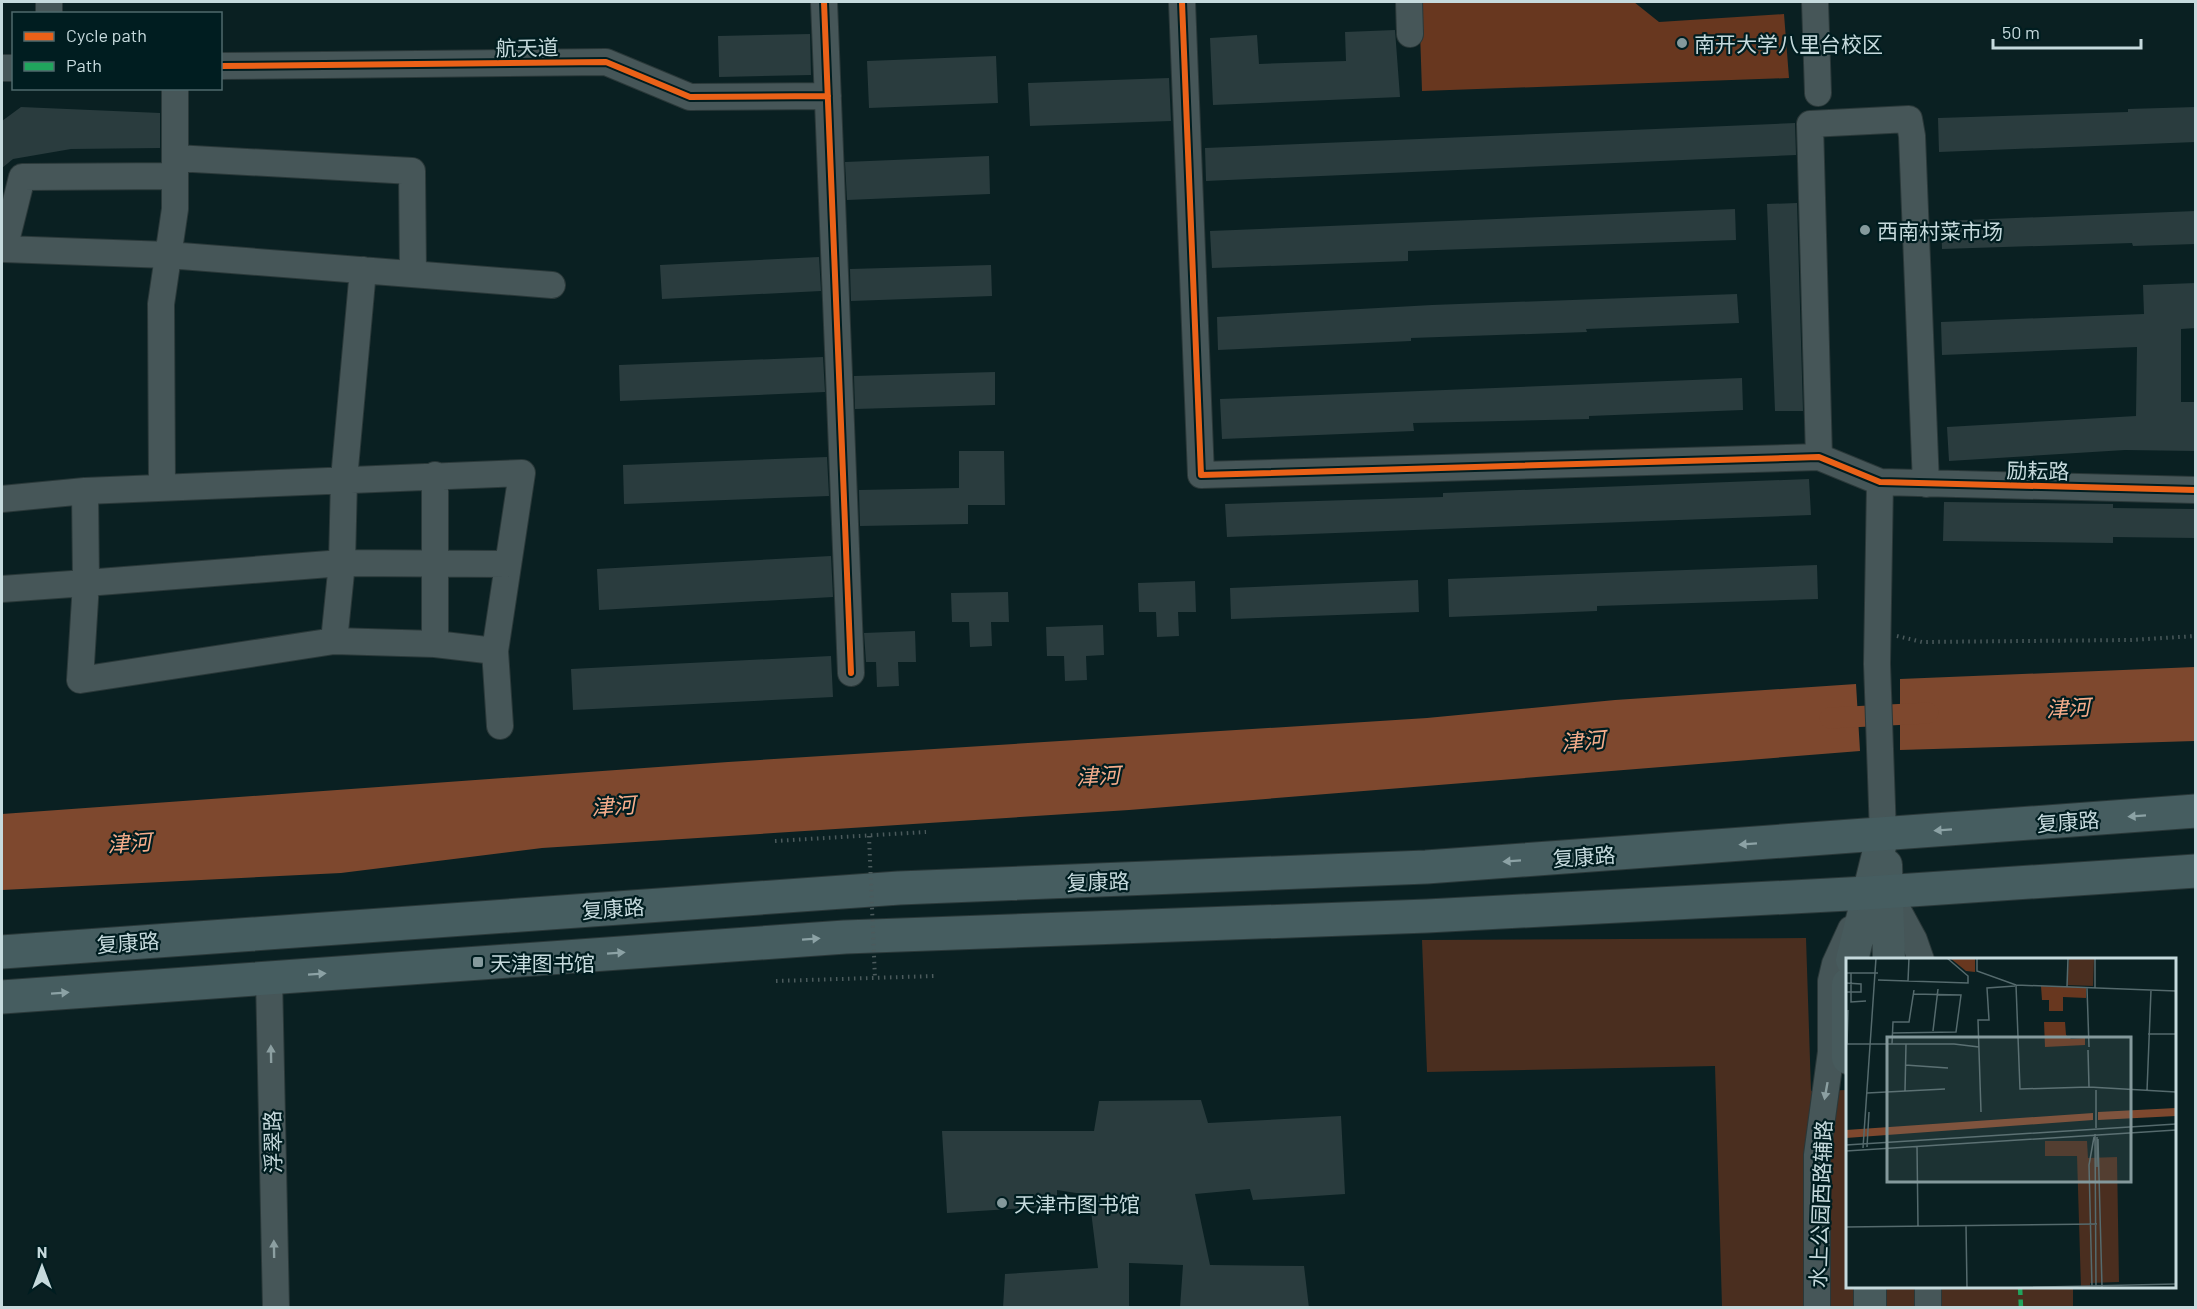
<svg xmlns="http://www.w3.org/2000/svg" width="2197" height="1309" font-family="Barlow,'Noto Sans SC',sans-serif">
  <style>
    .green { fill: #4a2e1f }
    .forest { fill: #68371f }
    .water { fill: #7e482e }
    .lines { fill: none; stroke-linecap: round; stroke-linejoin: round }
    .canal { stroke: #7e482e; stroke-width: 21 }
    .building { fill: #2a3c3e }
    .minor-casing { stroke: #2a3839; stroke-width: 28 }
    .major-casing { stroke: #2a3839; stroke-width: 34 }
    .highway-casing { stroke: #2a3839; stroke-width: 35 }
    .path { stroke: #4b5a5c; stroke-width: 4; stroke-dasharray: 1.5 4.5; stroke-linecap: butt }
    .minor { stroke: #465658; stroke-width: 26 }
    .major { stroke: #475a5c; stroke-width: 32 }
    .highway { stroke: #465d60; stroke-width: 33 }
    .path-bridge { stroke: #4b5a5c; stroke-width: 4; stroke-dasharray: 1.5 4.5; stroke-linecap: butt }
    .quiet { stroke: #20a55d; stroke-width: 4.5; stroke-dasharray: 9 4.5; stroke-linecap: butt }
    .cycleway-casing { stroke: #001d20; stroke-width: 10 }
    .cycleway { stroke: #ea6118; stroke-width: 6 }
    .oneway { fill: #8ca2a5 }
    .oneway2 { fill: #8c9fa1 }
    .poi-dot { fill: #84999c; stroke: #001d20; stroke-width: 2 }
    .labels { text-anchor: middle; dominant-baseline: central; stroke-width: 4.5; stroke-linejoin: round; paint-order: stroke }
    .poi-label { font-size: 21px; fill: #c6dadd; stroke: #001d20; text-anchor: start }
    .street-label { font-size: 21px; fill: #c6dadd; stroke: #001d20 }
    .water-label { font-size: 22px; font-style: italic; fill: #f7ae8c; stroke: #001d20 }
    .inset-road { fill: none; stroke: #556a6d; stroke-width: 1.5 }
    .view { fill: #84999c; fill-opacity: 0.15; stroke: #84999c; stroke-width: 3 }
    .inset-edge { fill: none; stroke: #c6dadd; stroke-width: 3 }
  </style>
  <rect width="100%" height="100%" fill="#0a2022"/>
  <path class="green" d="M1806,938L1811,1091L1847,1090L1848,1286L2073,1287V1307H1722L1715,1066L1427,1072L1422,940Z"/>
  <path class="forest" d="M1419,2H1634L1659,22L1784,14L1789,78L1422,91Z"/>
  <path class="water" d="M2195,667V741L1900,750V679Z
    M1856,684L1860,751L1129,810L542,848L341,873L2,890V814L728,762L1427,718L1615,700Z"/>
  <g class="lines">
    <path class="canal" d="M1830,718L1928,713"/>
  </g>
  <path class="building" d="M1395,30L1400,97L1213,105L1210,38L1257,35L1259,64L1346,61L1345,32Z
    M810,34L811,75L719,77L718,36Z
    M996,56L998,103L869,108L867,61Z
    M1169,78L1171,121L1030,126L1028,83Z
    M21,107L160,113V148L71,149L13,159L2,168V121Z
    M2196,107V142L1939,152L1938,118L2128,112V109Z
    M1795,123L1796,155L1206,181L1205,148Z
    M989,156L990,194L847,200L845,162Z
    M1797,203L1803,411H1775L1767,204Z
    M1735,209L1736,240L1408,251V261L1212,268L1210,231Z
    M2196,211V244L2133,246L2132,243L1942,249L1941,221Z
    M819,257L821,291L662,299L660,265Z
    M991,265L992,296L851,301L850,269Z
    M2196,283V328L2181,329V402H2196V451L2125,450L1949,461L1947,427L2136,416L2137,347L1942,355L1941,322L2144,314L2143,285Z
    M1737,294L1739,323L1586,329L1587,332L1411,338V341L1218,350L1217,317L1432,305Z
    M823,357L825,392L620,401L619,365Z
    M995,372V405L855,409L854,376Z
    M1742,378L1743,410L1589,416V419L1413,423L1414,431L1222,439L1220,399Z
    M959,451H1004L1005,505H968V524L860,526L859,490L959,488Z
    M827,457L829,496L624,504L623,465Z
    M1809,479L1811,515L1227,537L1225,504L1443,497V493Z
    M1944,502L2113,504V508L2196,509V538L2113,537V543L1943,541Z
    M831,556L833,597L599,610L597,569Z
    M1817,565L1818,599L1597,606V611L1449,617L1448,579Z
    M1418,580L1419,612L1231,619L1230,588Z
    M1195,581L1196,612H1178L1179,636L1157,637L1156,612H1139L1138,583Z
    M1008,592L1009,622H991L992,646L970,647L969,622H952L951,593Z
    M1103,625L1104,655L1086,656L1087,680L1065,681L1064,656H1047L1046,627Z
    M915,631L916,662H898L899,686L877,687L876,662H866L864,633Z
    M831,656L833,697L573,710L571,669Z
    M1201,1100L1208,1123L1341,1116L1345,1194L1253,1200L1250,1189L1195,1194L1210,1265L1304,1266L1309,1308H1180L1183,1265L1129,1263V1308H1003L1005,1274L1098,1268L1089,1195L1057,1190V1206L947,1213L942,1131H1094L1099,1101Z"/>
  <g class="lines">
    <g class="minor-casing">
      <path id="minor" d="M824,2L851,673
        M1182,2L1201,475L1819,457L1880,482L2196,490
        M1409,2L1410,34
        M1815,2L1818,93
        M49,14V2
        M220,66L606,62L690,97L828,96
        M2,68H14
        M175,158L412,171L413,273
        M175,176L22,177L4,249L168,255L552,285
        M363,270L344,479L342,563L508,564
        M1819,457L1810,124L1909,119L1912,136L1926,484
        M435,475V644L495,651
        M1880,482L1877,664L1883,834
        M162,487L161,304L175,209V88
        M2,499L85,491L522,473L495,651L500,726
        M2,589L86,583L85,491
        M334,641L80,680L86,583L342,563L334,641L435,644
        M1888,892L1914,940L1921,960
        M269,977L276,1308
        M1928,1286V1308
        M1817,1308V1155L1831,1052V981L1835,964L1851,929"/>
    </g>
    <g class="major-casing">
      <path id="major" d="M1886,865L1889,960
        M1852,960L1883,834
        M1848,984V1058
        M1870,1286V1308"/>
    </g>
    <g class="highway-casing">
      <path id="highway" d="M2,952L899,888L1426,867L2196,811
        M2,997L845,937L1427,916L1867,893L2196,871"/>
    </g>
    <path class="path" d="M1897,636L1922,642L2131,640L2196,636
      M775,841L926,832
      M776,981L935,976"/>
    <use href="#minor" class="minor"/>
    <use href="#major" class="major"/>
    <use href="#highway" class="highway"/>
    <path class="path-bridge" d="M869,836L875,979"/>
    <path class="quiet" d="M2020,1286L2021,1308"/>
    <g class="cycleway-casing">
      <path id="cycleway" d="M824,2L851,673
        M1182,2L1201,475L1819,457L1880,482L2196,490
        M220,66L606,62L690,97L828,96"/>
    </g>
    <use href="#cycleway" class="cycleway"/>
  </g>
  <defs><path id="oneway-solid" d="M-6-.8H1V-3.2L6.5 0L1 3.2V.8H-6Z" transform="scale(1.5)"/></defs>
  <g class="oneway">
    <use href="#oneway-solid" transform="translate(2137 816) rotate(176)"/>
    <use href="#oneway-solid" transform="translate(1943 830) rotate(176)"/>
    <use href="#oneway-solid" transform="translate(1748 844) rotate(176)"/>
    <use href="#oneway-solid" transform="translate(1512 861) rotate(176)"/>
    <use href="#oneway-solid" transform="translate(811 939) rotate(-4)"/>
    <use href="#oneway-solid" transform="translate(616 953) rotate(-4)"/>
    <use href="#oneway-solid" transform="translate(317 974) rotate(-4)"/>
    <use href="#oneway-solid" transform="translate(60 993) rotate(-4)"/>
  </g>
  <g class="oneway2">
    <use href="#oneway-solid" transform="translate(271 1054) rotate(-91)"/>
    <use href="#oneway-solid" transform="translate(1826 1091) rotate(100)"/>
    <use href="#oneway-solid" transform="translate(274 1249) rotate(-91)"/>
  </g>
  <g class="poi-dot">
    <circle cx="1682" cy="43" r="6"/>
    <circle cx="1865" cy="230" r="6"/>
    <rect x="472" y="956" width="12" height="12" rx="3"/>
    <circle cx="1002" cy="1203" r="6"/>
  </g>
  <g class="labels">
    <g class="poi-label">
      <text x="1694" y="43">南开大学八里台校区</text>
      <text x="1877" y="230">西南村菜市场</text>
      <text x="490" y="962">天津图书馆</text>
      <text x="1014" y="1203">天津市图书馆</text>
    </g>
    <g class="street-label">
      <text transform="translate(527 47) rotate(-1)">航天道</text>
      <text transform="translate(2038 470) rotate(1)">励耘路</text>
      <text transform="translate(2068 821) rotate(-4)">复康路</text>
      <text transform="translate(1584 856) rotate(-4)">复康路</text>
      <text transform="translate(1098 881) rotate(-2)">复康路</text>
      <text transform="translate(613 908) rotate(-4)">复康路</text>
      <text transform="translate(128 942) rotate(-4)">复康路</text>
      <text transform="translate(272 1142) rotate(-91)">浮翠路</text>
      <text transform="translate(1820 1204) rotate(-88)">水上公园西路辅路</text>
    </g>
    <g class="water-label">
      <text transform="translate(2068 707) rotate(-3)">津河</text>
      <text transform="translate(1583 740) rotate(-5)">津河</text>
      <text transform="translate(1098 775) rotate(-3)">津河</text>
      <text transform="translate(613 805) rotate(-4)">津河</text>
      <text transform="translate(129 842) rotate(-4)">津河</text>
    </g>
  </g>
  <g transform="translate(1846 958)">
    <rect width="330" height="330" fill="#0a2022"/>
    <path d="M223,0H248L247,28L221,27ZM199,183H241L242,200L271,199L273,324L244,325V330H235L231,198H199Z" fill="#4a2e1f"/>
    <path d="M104,0H129V14L120,13ZM195,28L240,29V40L217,39V53H203V42H196ZM198,64H219L220,77L225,81L239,80V87L199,89Z" fill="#68371f"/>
    <path d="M330,150V158L252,162V154ZM247,155V162L0,180V172Z" fill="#7e482e"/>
    <path class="inset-road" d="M131,0V13L170,27L330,33M0,15H32M32,22L122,25V18L101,0M62,23L63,0M0,25L15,26V34H5V44L20,43M170,27L174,131L243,129L330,134M221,29L222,0M241,30L243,89M249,30V0M0,34H5V15M87,73L92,31M46,75L110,74L115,37L67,36M302,76H330M0,86H108L133,89M1,86L2,52M46,86L47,64H63L68,32M242,92L243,129M59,107L102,110M250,132V170M59,133L60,86M301,133L305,32M21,135L99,131M135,154L132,62H143L141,30L169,28M249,176L250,330M251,179V209M252,181L256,329M0,187L330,166M71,188L72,268M21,189L23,154M17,190L30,0M0,193L330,172M120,267L121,330M0,269L251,266M246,329L243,207L248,179M158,330L330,326"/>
    <path class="view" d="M41,79H285V224H41Z"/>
    <rect width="330" height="330" class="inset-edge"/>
  </g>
  <rect width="2197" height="1309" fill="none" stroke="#c6dadd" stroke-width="6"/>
  <rect x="12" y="12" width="210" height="78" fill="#001d20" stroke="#4f696c" stroke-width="1.5"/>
  <rect x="24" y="32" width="30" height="9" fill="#ea6118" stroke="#4f696c" stroke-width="1.5"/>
  <text x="66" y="42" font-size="18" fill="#c6dadd">Cycle path</text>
  <rect x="24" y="62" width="30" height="9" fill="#20a55d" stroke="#4f696c" stroke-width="1.5"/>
  <text x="66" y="72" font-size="18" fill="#c6dadd">Path</text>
  <g transform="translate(42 1267)" stroke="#001d20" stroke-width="4.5" paint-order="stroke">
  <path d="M0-4.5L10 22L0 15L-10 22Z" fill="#c6dadd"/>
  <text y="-9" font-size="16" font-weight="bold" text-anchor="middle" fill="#c6dadd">N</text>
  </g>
  <path d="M1993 39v9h148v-9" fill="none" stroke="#c6dadd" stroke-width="3"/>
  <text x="2002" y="39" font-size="18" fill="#c6dadd" stroke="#001d20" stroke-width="4.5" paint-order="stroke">50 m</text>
</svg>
